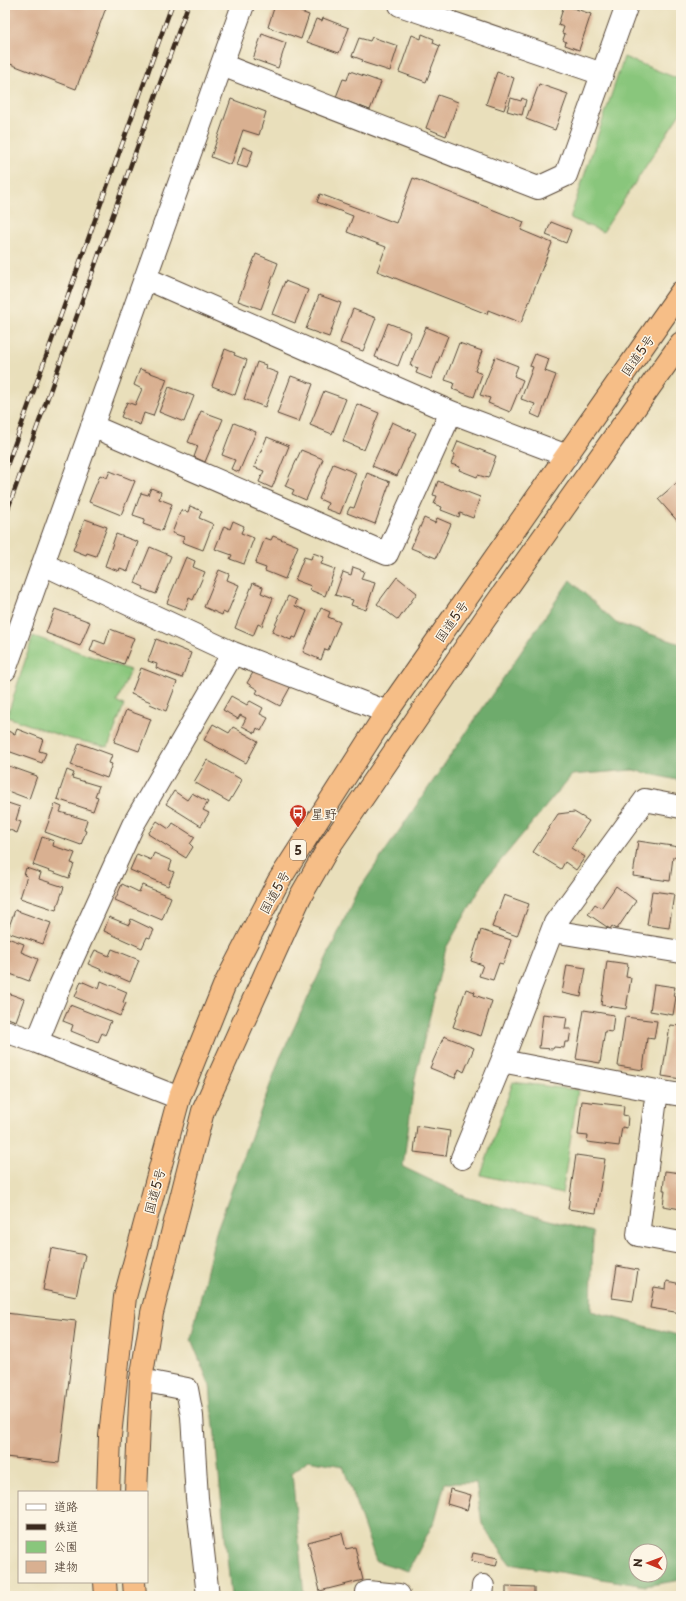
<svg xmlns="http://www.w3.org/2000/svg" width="686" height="1601" font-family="'Playpen Sans','Klee One',sans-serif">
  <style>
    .green { fill: #89c67c; stroke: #62784d }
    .forest { fill: #6eab6c; stroke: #546a45; fill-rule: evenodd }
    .building { fill: #d9b091 }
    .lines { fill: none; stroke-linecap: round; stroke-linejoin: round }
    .minor-casing { stroke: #554536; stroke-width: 24 }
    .trunk-casing { stroke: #554536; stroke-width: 24 }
    .minor { stroke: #fff; stroke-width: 22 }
    .trunk { stroke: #f6be87; stroke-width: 22 }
    .rail-casing { stroke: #3b2a1e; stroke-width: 4.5 }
    .rail { stroke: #fcf5e5; stroke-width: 3; stroke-dasharray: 9; stroke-linecap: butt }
    .labels { text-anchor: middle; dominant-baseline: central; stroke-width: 3; stroke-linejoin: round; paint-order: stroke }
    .shield { fill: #fcf5e5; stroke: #75675a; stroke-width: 1 }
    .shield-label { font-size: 12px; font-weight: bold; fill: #3b2a1e }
    .street-label { font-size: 13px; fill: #3b2a1e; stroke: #fcf5e5 }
    .poi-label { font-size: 13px; fill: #3b2a1e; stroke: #fcf5e5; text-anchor: start }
  </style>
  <rect width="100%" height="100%" fill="#fcf5e5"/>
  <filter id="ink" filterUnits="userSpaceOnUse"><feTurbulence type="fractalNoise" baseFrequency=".025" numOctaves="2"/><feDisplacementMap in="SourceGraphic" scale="8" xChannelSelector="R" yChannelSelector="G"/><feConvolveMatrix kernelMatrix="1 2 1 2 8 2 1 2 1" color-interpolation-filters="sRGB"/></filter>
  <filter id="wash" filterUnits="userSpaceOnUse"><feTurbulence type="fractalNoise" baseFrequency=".012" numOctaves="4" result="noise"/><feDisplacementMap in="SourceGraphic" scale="16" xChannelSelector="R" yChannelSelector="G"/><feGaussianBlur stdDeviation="0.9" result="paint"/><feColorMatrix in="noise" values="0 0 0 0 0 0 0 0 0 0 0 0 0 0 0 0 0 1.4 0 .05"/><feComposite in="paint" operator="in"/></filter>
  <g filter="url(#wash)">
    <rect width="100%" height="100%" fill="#e9dfbb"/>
    <path class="green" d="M624,57L681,80V112L603,232L570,218Z
      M33,636L130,670L117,702L124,705L108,747L67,738L7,717Z
      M513,1082L578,1090L562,1194L481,1175Z"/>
    <path class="forest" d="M570,580L616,623L681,644V781L633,770L572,775L487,877L446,948L415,1078L403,1167L466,1197L593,1232L591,1311L681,1336V1580L645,1586L510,1564L482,1524L476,1483H445L435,1520L408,1571L376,1561L343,1466L308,1460L292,1473L304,1596H231L210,1386L191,1339L216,1232L280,1058L356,894ZM636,1551H660V1575H636Z"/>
    <g id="blocks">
      <path class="building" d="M5,5H107L76,89L5,62Z
        M275,5H282L309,15L301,39L268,27Z
        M564,5L591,14L579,50L565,45L566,42L563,40L565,34L562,33L564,27L558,25Z
        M581,5H594L593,9Z
        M323,18L349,28L339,53L307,42L316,19L322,21Z
        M262,34L286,43L278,68L253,59Z
        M422,34L434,39L433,43L440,46L426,82L399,72L412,35L421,39Z
        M372,37L398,46L390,71L362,62L363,60L352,56L359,38L370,41Z
        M350,71L381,82L370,110L336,97L343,79L347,80Z
        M497,72L514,78L504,110L486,104Z
        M539,84L568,94L555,130L526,119Z
        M438,95L458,102L446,136L426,128Z
        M511,98L521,101L522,98L526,100L522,115L507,111Z
        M231,99L266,112L259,135L243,130L231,165L211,157Z
        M243,147L253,151L247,168L237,165Z
        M413,178L524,222L521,230L552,243L521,323L488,310L487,314L377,271L386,247L347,232L353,216L317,202L320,194L396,223Z
        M551,222L571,230L566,243L546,235Z
        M256,254L278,263L261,309L238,301Z
        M285,281L308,290L295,323L272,314Z
        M319,295L341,303L329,337L306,329Z
        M353,309L376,318L363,351L340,343Z
        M388,323L411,332L398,366L375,357Z
        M426,327L448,336L431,379L416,373L418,368L410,365Z
        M459,343L482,351L475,371L482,374L474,397L452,389L454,383L445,380Z
        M225,349L235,353L234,355L247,360L235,395L212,386Z
        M535,354L549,359L545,371L556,375L540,418L531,414L535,404L521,399L533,367L530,366Z
        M495,357L518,366L514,376L523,380L510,412L488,403L490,398L480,395Z
        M257,362L266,365L265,368L278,373L265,407L244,399Z
        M140,369L167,379L153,416L144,413L140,425L121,417L127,402L135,405L142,389L134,385Z
        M291,376L313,384L299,422L277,414Z
        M169,387L194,396L184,422L159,412Z
        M324,391L346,399L332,434L310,425Z
        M357,404L379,413L364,450L343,441Z
        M201,411L223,419L205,462L194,457L198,446L188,442Z
        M392,422L416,433L397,476L372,466Z
        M234,423L256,432L239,472L231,469L235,460L222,455Z
        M267,437L289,446L272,488L259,482L264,471L254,467Z
        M458,441L496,456L488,478L478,475L477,477L459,470L460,467L451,464L455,454L453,453Z
        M301,450L323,459L306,500L292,494L294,490L285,486Z
        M333,464L356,473L340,514L326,509L328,503L319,499Z
        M110,471L135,481L121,515L89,502L100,475L107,478Z
        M367,473L390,482L375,524L347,513L350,507L354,508Z
        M681,479V523L680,524L658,499Z
        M438,481L480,497L473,518L460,513L459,517L441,510L442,507L434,504L437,496L433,495Z
        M151,488L161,492L159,499L172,504L162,531L143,524L145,519L133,515L141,493L148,495Z
        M190,506L202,511L199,518L213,524L203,550L182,542L184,537L172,533L181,510L188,512Z
        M424,518L435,523L437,518L451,524L436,558L411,548Z
        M85,519L107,527L96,556L87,553L86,555L73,550Z
        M233,521L244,526L241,533L254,538L244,564L230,559L232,555L215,549L224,526L230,529Z
        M116,534L138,542L128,571L120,568L119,571L105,566Z
        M273,536L298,546L285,579L265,571L266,568L255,564L265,538L271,540Z
        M150,547L171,556L156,594L143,589L144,587L135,583Z
        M313,553L324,557L321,564L335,569L325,596L310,590L311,586L295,580L304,557L311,559Z
        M186,557L195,561L193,567L205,572L193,600L189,598L185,610L167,603Z
        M353,567L364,571L361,579L375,583L366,610L351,605L353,600L335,595L343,572L351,575Z
        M219,570L229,574L227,580L239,585L227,614L223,612L222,615L204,607Z
        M397,577L417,593L398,620L377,604Z
        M253,583L263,587L261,593L273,598L262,626L258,624L253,636L235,628Z
        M288,596L297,600L295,606L307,611L296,638L292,637L291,640L272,632Z
        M321,608L330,612L328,617L340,622L328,650L325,649L321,660L303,652Z
        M55,609L90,622L80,646L46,633Z
        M110,629L134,638L124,664L90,651L94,640L105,644Z
        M156,639L191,653L182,678L156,668L157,664L148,661Z
        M141,668L177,682L166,711L150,704L151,702L131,694Z
        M255,669L292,684L280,706L256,693L258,690L247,683Z
        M231,696L247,705L250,701L263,708L260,714L268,718L261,731L257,728L255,733L242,726L246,718L240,715L238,719L223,710Z
        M126,710L151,719L139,751L114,742Z
        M213,724L229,733L233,727L258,741L246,763L204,740Z
        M17,729L43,739L39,751L46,753L42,763L5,750V730L15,734Z
        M79,743L112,755L109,763L112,764L107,778L71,765Z
        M207,760L242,780L229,802L194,782Z
        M6,765L37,776L29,799L5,790V768Z
        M67,770L74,773L72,778L99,786L95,796L98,797L93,811L57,799Z
        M174,791L187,800L192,793L208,802L203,810L209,813L201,826L166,804Z
        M5,802L20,807L16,820L21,822L17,833L5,828Z
        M55,804L62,807L60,812L87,820L84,830L86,831L81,845L45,832Z
        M574,812L589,821L571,848L585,857L576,870L565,862L561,869L533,852L558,814Z
        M157,821L169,829L173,823L195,837L190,844L193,847L186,858L148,834Z
        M42,837L54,841L53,846L75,853L71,863L74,864L69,878L33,865Z
        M638,841L679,847L678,858L673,857L670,881L633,876Z
        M154,853L172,861L169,870L174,872L168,886L130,870L137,854L151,860Z
        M5,856L9,858L5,868Z
        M26,868L41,873L39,879L64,887L56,910L20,898L27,876L24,875Z
        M122,884L139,892L142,885L171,897L162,920L115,900Z
        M616,886L636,901L617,929L612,926L610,929L588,914L595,904L601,908Z
        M652,891L674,894L669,928L647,925Z
        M504,895L529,904L517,936L492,927Z
        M15,910L51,923L43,944L7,932Z
        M109,917L129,925L131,919L154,930L150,938L147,937L142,948L104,931Z
        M481,930L511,940L503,964L499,963L493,980L479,976L483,965L471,961Z
        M5,937L24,944L21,952L38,959L29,981L5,972Z
        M112,949L139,960L130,982L88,964L95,950L109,956Z
        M607,961L628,964L626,977L631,978L626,1009L601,1005Z
        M567,965L586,968L581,997L562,993Z
        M81,981L99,989L101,981L127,992L123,1002L126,1003L120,1016L75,997Z
        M654,984L675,987L673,996L676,997L673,1015L650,1011Z
        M466,989L475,992L474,995L492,1001L481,1036L453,1027Z
        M5,992L24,999L16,1021L5,1017Z
        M70,1005L111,1021L105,1035L102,1033L98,1042L71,1031L73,1025L63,1021Z
        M584,1010L614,1015L612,1032L605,1031L600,1063L576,1059Z
        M543,1014L567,1017L565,1029H571L569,1042H565L564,1048L554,1047L553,1049L539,1048Z
        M625,1017L657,1021L654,1039L647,1038L643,1070L618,1066Z
        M670,1025L681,1026V1079L662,1076Z
        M444,1036L474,1048L464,1072L459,1069L455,1078L430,1068Z
        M582,1101L624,1106L623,1115L628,1116L627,1128L622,1127L619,1146L587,1142L588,1136L578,1135Z
        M417,1126L450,1131L446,1156L414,1152Z
        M576,1155L605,1159L596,1213L568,1209Z
        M665,1171L681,1173V1209L663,1206L665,1190H663Z
        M51,1248L85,1255L76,1297L43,1290Z
        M617,1266L638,1270L633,1301L612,1298Z
        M667,1281L681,1284V1313L650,1308L654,1287L666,1289Z
        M5,1313L76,1321L59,1463L5,1457Z
        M450,1489L471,1495L467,1510L447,1504Z
        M342,1533L346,1549L355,1547L363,1580L320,1591L308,1542Z
        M473,1553L498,1558L496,1566L471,1561Z
        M506,1586L534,1587V1596H506Z"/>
    </g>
  </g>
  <g filter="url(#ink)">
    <use href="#blocks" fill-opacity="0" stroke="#554536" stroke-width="1"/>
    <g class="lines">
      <g class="minor-casing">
        <path id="minor" d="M400,5L602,74
          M222,65L538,188L566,175L627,5
          M145,278L451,412L567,456
          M92,426L387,554L451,412
          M43,564L233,653L387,712
          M5,670L243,5
          M681,807L645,800L555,923L502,1061L657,1091L638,1235L681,1243
          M552,931L681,952
          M5,1031L37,1042L179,1098
          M37,1042L59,988L133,825L233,653
          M657,1091L681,1095
          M462,1158L502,1061
          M141,1380L187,1389L192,1416L197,1498L208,1596
          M367,1592L399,1595V1596
          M482,1596L483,1586"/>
      </g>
      <g class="trunk-casing">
        <path id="trunk" d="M108,1492L110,1436L125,1297L179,1098L224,986L278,882L387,712L681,292
          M136,1492L141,1380L152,1313L203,1111L300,897L327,850L485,619L681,343
          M105,1582L106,1596
          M134,1582L135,1596"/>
      </g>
      <use href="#minor" class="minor"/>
      <use href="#trunk" class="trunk"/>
      <g class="rail-casing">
        <path id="rail" d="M5,471L172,5
          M5,517L188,5"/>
      </g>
      <use href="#rail" class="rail"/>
    </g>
  </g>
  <defs>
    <g id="bus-pin" transform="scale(0.9)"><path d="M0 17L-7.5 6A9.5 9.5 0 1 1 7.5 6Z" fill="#c8321e" stroke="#fcf5e5"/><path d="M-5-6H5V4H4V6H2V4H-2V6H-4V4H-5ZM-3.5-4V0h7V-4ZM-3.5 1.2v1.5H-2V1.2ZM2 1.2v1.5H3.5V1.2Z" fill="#fff"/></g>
  </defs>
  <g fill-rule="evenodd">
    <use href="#bus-pin" x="298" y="813"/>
  </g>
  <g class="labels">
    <rect class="shield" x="290" y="840" width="16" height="20" rx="3"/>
    <g class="shield-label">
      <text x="298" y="850">5</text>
    </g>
    <g class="street-label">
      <text transform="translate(637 355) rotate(-55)">国道5号</text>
      <text transform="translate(451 621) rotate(-55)">国道5号</text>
      <text transform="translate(274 892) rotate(-61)">国道5号</text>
      <text transform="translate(154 1191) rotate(-75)">国道5号</text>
    </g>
    <g class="poi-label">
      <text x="311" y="813">星野</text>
    </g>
  </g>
  <rect width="686" height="1601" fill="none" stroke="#fcf5e5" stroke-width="20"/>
  <rect x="18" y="1491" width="130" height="92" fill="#fcf5e5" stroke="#afa495"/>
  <rect x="26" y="1504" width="20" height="6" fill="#ffffff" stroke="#afa495"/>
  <text x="54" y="1511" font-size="12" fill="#3b2a1e">道路</text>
  <rect x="26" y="1524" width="20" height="6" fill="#3b2a1e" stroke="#afa495"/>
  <text x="54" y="1531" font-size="12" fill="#3b2a1e">鉄道</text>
  <rect x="26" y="1541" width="20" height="12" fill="#89c67c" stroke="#afa495"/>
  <text x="54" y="1551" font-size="12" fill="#3b2a1e">公園</text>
  <rect x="26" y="1561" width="20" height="12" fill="#d9b091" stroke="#afa495"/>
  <text x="54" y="1571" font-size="12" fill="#3b2a1e">建物</text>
  <g transform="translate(648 1563) rotate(271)"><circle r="19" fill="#fcf5e5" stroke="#afa495"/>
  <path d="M0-3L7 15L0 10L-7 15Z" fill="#c8321e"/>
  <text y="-6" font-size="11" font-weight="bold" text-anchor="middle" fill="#3b2a1e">N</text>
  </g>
</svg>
